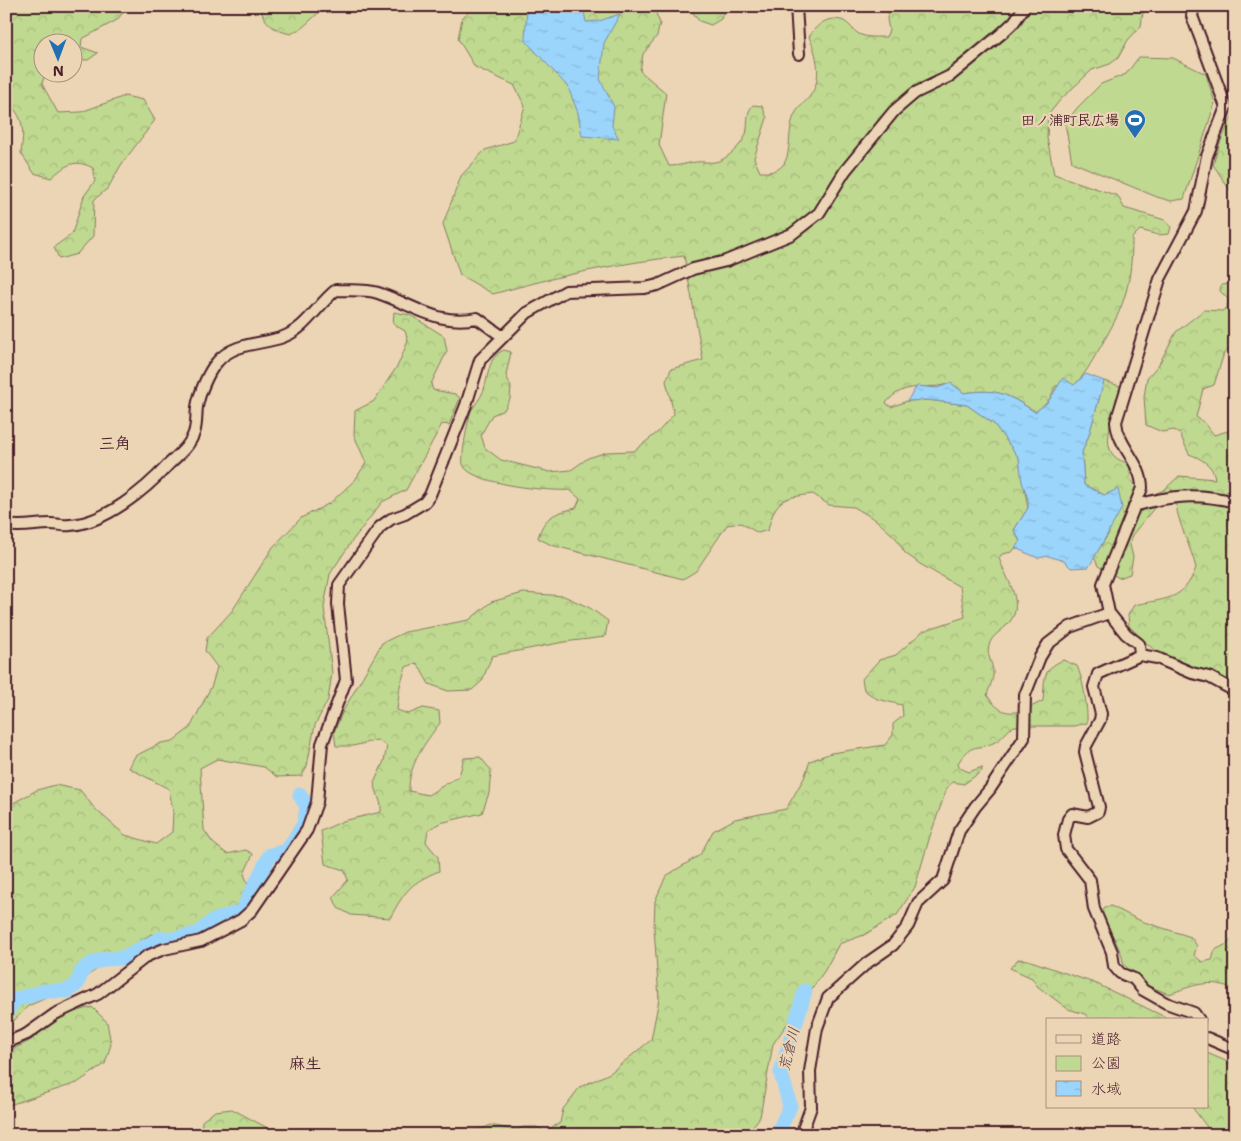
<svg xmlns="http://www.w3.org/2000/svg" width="1241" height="1141" font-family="'Shantell Sans','Klee One',sans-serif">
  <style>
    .forest { fill: url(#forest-crowns); stroke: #847c5e }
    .park { fill: #bfd990; stroke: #847c5e }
    .water { fill: url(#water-ripples); stroke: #7b8ca8 }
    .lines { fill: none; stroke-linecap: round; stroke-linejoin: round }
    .river { stroke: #9bd5fb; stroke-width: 15 }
    .street-casing { stroke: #4a1f2b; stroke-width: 14 }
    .street { stroke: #ecd5b5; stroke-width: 10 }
    .labels { text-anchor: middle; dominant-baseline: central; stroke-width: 4.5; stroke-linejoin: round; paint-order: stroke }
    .poi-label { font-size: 14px; font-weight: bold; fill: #4a1f2b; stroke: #ecd5b5; text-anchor: end }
    .water-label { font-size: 15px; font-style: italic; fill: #563a4a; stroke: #ecd5b5 }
    .quarter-label { font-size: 16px; font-weight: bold; fill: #4a1f2b; stroke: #ecd5b5 }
  </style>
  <defs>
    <pattern id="forest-crowns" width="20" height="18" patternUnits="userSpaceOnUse" patternTransform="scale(1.25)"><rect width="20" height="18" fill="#bfd990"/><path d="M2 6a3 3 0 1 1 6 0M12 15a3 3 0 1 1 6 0" fill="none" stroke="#a6ba7c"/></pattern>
    <pattern id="water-ripples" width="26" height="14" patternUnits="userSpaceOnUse" patternTransform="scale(1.25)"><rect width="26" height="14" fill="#9bd5fb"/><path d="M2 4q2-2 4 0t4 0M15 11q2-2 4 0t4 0" fill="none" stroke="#87b6d7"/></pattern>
  </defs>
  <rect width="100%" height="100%" fill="#ecd5b5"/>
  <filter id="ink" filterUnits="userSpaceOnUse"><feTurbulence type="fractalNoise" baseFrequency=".02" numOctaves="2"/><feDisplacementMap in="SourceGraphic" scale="10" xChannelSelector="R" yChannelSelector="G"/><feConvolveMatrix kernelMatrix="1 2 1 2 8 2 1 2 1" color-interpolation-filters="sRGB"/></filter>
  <g filter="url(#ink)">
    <path class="forest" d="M6,6H128L117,20L82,39L81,47L98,53L88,60L73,59L72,42H42V72L45,73L42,84L58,113L81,112L125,96L143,100L155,120L121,165L108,188L94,200L93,236L77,254L59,259L54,247L72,234L84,196L95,181L93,168C74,158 66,165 51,178L34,173L21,153C24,130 25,117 6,101Z
      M260,6H326L303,27L291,34C275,31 263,23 260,6Z
      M474,6H656L655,11L660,23L657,36L643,54L640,71L666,93L659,145L669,166C680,166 686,163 696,162C702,161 709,163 715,162C727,160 742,145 746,134C749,122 745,114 753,105L762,106L767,118L754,158L760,172C800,175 783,136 795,114C798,107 806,102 810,96C823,79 817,54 809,37C817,24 828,15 844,21C850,24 853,31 859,34C867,38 877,37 886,37L889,30L887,19L889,7C906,6 934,19 945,6H1144L1141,26L1128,40L1118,58L1110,64L1092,70L1061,99L1048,115L1047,138L1054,174L1118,196L1124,208L1165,220L1171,227L1169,234L1158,235L1140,230L1132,238C1132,288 1123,309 1098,351C1090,364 1086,374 1074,385L1056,386L1048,402L1035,412C1008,394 997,388 964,393L951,383C927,392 905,379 886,403L891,407L907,401L927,400L967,405L994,424L1019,458L1028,508L1014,530L1020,542L1012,552L1002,554L999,558C1006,579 1028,606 1006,626C999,633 991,636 989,646C986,655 993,663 993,672C994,679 989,688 987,695C1004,721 1018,713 1043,701C1045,679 1041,670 1063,660L1077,666C1083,679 1088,708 1087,723L1074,726H1014C1007,730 1002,739 995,742C977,752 973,740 958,763L960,768L969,772L982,767V771L964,784L952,782L947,788L930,836L915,887L897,915L864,935L839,944L825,970L773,1044L760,1117L746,1135H431C450,1119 470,1138 490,1125L516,1130L524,1127H536L545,1131L560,1123L563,1109L580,1087L610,1073L651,1040L659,999L654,928L655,901L666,876L700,855L713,831L735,819L786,809L804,778L810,761L831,753L885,745L893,735V724L903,716L902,705L877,699L864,690L862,679L879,660L896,655L923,631L965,617L960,587L920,564L905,553L896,538L876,520L854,507L829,505L813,494C782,498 776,498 768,530L758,533L741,523L727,525L696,571L683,579L551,545L538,538C544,516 555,513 576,508L580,499L570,490C552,492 467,484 463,464C461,456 468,419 471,411C475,404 480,399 483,392C489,377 487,357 504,350L511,352L506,375L511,387L510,399L504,410L492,415L481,435L485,448L501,460L550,472L571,470L588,458L607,452L634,451L658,432L674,414L666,381L671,369L703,360L684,256C618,263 557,276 493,294L460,275L443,224L461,176L485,150L514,141L525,106L514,85L475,67L458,39L462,18Z
      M688,6H726L721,19L711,25L699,21Z
      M1235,110V195C1225,186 1221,175 1213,165L1219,145Z
      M1230,284L1235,285V344L1224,353L1214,385L1203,389L1196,417L1205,423L1214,435L1228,431L1235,426V685C1208,675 1174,667 1152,648C1144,641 1136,633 1129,626L1128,615L1134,605C1165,598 1183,602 1196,568C1191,547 1179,526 1176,505L1167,501L1155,507L1132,535L1130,545L1133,557L1130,574L1119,578L1098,566L1094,557L1109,533L1104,495L1084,485L1082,452L1089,435L1104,381L1120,386L1122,391C1117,409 1099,442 1115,457C1118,460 1125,462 1129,464L1131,481L1137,486L1141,499L1164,490L1179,476L1215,479C1214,465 1200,458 1189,454L1180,434L1174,430L1162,432L1146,425L1144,397L1147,378L1159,364L1176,332L1204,310L1222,311L1227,308L1228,299L1220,291L1221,285Z
      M394,312L410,315L444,336L447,351L431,384L433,390L455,394L460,398L449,425L442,424L406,490L382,502L352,541L330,574L324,607L332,673L328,700L315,725L307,766L302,776L277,777L264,767L217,759L200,768L204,830L213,843L227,854L246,850L253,854L244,874L250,889L234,908L213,916L197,929L169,937L151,934L67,989L28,1006L6,1029V807L37,790L55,785L80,790L95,809L125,835L156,844L172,832L173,812L169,789L129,768L135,756L161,743L173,741L190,728L212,685L217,667L205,651L207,638L232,611L273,547L301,518L330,503L355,480L366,463L354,435L355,411L374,401L398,365L408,341L405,331L393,324Z
      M523,593L564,596L590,608L608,621L605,637L564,642L492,656L482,681L472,690L448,691L429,684L417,663L406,667L400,686L397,710L408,714L423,708L439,711L440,723C425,743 408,765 409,791L428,795L459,776L464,758L480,757L491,770L489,793L482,813L440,823L428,830L426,842L438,857L439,871C410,883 405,891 390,918L351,915L338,908L333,897L348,880L344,870L325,864L321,831L343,821L381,812V805L374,783L384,761L387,746L377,740L353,746H336L334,732L343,711L382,643L405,632L469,620L491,602Z
      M1111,906L1141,921L1191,937L1197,946L1194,955L1202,962L1212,960L1215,950L1227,944L1235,937V990C1211,977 1192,986 1169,994L1146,985L1124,965L1121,953L1102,913L1105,907Z
      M1018,959L1028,960L1097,984L1171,1020H1090L1085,1014L1068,1009L1037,986L1032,978L1010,968Z
      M92,1007L107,1022L111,1044L105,1064L77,1083L6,1106V1053L31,1040L46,1027L69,1013Z
      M1207,1053L1235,1065V1135H1200L1207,1127L1192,1107H1207Z
      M232,1109L275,1132L279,1135H201L202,1121L215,1111Z"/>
    <path class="park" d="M1139,57L1173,58L1206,74L1215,103L1184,199L1171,201L1157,197L1072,162L1065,123L1078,107L1101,84L1126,74Z"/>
    <path class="water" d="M527,6H583L586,22L599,21L620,14L604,43L600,79L614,107L612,126L619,139L582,136L578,113L568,87L525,40Z
      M1086,374L1104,381L1089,435L1082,452L1084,485L1104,495L1118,489L1122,508L1089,567L1071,568L1064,561L1048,556L1038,558L1015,548L1020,541L1014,530L1028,508V499L1022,482L1019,458L994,424L967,405L927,400L907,401L917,386L937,388L951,383L964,393C998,388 1007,394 1035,412L1048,402L1063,378L1074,385Z"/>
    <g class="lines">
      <path class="river" d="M6,1013L14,1000L45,991H68L77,984L82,971L89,965L104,959L122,958L162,938L167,940L197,934L213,921L242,911L270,855L287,851L304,824L307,807L300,795
        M777,1135L790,1106L781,1073L805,991"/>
      <g class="street-casing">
        <path id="street" d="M796,6L799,54
          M1134,506C1170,495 1198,493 1235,502
          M6,525C22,528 36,524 51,524C58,524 64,526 70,525C105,523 145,490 168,465C177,456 190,446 194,433C197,425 196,415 197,407C199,394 208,372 217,362C234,342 261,345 283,337C307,328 317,305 336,290C349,291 366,289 378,293C414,305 437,326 477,318L503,337
          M1140,655L1139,644L1126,634L1109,613L1103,584L1142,488C1142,463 1118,447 1116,422L1160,279L1196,211L1207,156L1226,107L1192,16L1194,6
          M1199,1020L1194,1013L1166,1003L1143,990L1134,979L1120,973L1114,966L1112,952L1094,909L1090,880L1066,849L1064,835L1068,819L1072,814L1088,817L1098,812L1099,807L1085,752L1086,746L1100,720L1101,714L1094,687L1098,674L1140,655L1157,658L1192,673L1209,677L1235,691
          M1207,1038L1235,1050
          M6,1043L27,1034L55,1014L98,994L147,956L164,949L201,941L241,920L252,910L307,830L317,802L322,744L346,680L338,604L339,585L380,527L391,519L405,514L425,502L430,495L466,405L480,360L527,313L566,291L645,288L658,285L693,269L726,261L792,234L819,213L845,171L894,111L915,93L950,76L1001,34L1014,22L1025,6
          M801,1135L811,1107L810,1071L817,1028L828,998L867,963L893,945L908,926L918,903L943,880L959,831L975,807L990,789L1024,738L1025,695L1040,657L1048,644L1070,627L1109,613"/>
      </g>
      <use href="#street" class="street"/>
    </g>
  </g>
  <defs>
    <g id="stadium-pin" transform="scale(1.125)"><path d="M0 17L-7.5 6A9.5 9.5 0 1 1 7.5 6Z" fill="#1f6fb2" stroke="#ecd5b5"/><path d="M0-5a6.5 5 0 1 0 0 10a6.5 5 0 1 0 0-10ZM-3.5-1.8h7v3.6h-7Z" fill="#fff"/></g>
  </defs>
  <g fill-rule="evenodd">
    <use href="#stadium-pin" x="1135" y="120"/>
  </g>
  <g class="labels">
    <g class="poi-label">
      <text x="1119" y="120">田ノ浦町民広場</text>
    </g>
    <g class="water-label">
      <text transform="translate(789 1049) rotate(-76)">荒倉川</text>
    </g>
    <g class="quarter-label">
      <text x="115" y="443">三角</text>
      <text x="305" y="1063">麻生</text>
    </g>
  </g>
  <rect width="1241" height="1141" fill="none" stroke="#ecd5b5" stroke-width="25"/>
  <rect x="12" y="12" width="1216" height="1116" fill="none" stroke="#4a1f2b" stroke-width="2" filter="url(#ink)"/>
  <rect x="1046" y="1018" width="162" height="90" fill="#ecd5b5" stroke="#ab8c7e"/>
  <rect x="1056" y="1035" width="25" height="8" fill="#ecd5b5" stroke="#ab8c7e"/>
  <text x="1091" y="1044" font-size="15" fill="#4a1f2b">道路</text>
  <rect x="1056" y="1056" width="25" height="15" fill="#bfd990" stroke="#ab8c7e"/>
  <text x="1091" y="1068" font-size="15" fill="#4a1f2b">公園</text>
  <rect x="1056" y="1081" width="25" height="15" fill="url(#water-ripples)" stroke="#ab8c7e"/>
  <text x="1091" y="1094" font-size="15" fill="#4a1f2b">水域</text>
  <g transform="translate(58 58) rotate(179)"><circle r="24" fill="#ecd5b5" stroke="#ab8c7e"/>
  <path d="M0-4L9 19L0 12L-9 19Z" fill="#1f6fb2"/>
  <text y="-8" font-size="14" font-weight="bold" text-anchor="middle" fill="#4a1f2b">N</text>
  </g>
</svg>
